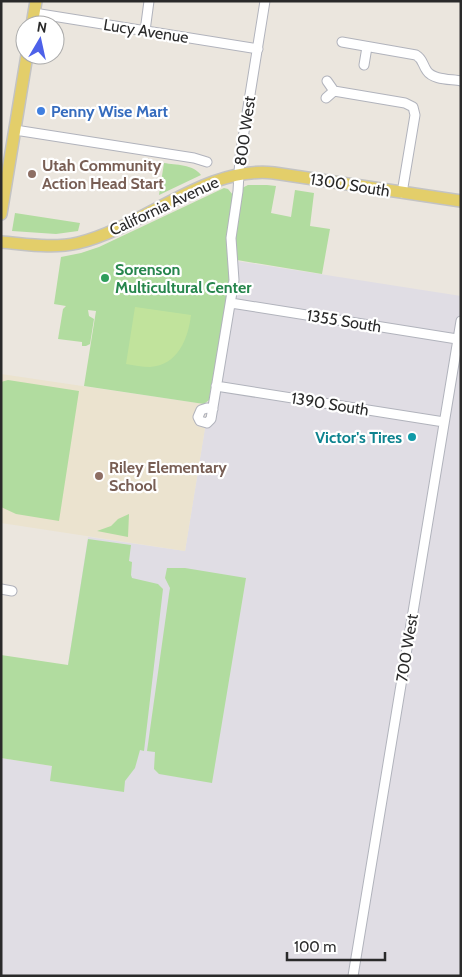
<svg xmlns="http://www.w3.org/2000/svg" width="462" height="977" font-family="Cabin,sans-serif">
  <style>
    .industrial { fill: #e0dde4 }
    .education { fill: #ebe3cf }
    .green { fill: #b1dc9f }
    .pitch { fill: #c1e39c }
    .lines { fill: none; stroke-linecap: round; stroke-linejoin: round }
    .minor-casing { stroke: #b1b3bc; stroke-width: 11 }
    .major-casing { stroke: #c3c3c3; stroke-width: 14 }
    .minor { stroke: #fff; stroke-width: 9 }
    .major { stroke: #e3ce6a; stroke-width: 11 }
    .shop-dot { fill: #3f7fe0; stroke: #fff; stroke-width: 2 }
    .education-dot { fill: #8d6e63; stroke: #fff; stroke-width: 2 }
    .leisure-dot { fill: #2e9e5b; stroke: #fff; stroke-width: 2 }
    .culture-dot { fill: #0f9aa8; stroke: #fff; stroke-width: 2 }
    .labels { text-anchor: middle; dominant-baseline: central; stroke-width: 4.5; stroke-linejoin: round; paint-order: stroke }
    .street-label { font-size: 16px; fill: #2a2a2a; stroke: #fff }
    .shop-label { font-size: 16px; font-weight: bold; fill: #366cbe; stroke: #fff; text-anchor: start }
    .education-label { font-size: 16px; font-weight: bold; fill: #785e54; stroke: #fff; text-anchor: start }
    .leisure-label { font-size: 16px; font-weight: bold; fill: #27864d; stroke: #fff; text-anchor: start }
    .culture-label { font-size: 16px; font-weight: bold; fill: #0d838f; stroke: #fff; text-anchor: end }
  </style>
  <rect width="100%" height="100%" fill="#ebe6de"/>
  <path class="industrial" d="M236,261L461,296V976H1V758L52,766L88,537L185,551L205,428L213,423L232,318L238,281Z"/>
  <path class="education" d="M1,374L204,404L198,406L193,415L194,420L197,426L205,428L185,551L1,523Z"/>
  <path class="green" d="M164,163C176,165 193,164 201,175L159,195Z
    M248,185H267L276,186L271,213L291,217L295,190L314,193L310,226L330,229L322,274L237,260L234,240L242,188Z
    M224,188L228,189L233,195L226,241L230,278L209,400L204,404L84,386L96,311L88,310L89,316L94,319L90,344L86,346H82V342L58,339L63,309L66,306L54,304L61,257L81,253L99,247Z
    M15,213L80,223L78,231L56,234L12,231Z
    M8,380L79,391L59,521L16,514L1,507V382Z
    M129,514L128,537L97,531L111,526L118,519Z
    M88,539L131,545L129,561L132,562L131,575L132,578L158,584L163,589L144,751L140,750L135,768L125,781L124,792L50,781L52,766L1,758V655L68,665Z
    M167,568H185L246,578L212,783L159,774L154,769L155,752L147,751L169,594L170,588L165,578Z"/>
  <path class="pitch" d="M135,307L191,315C188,339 178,365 150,367C142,367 134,365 126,364Z"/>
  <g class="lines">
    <g class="minor-casing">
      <path id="minor" d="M34,13L258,49
        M145,31L149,1
        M342,42L416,55C423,59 422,64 427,71C433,80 451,79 461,81
        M364,65L367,47
        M327,81L334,91
        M326,98L334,91L405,103L413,107L415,115L402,193
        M15,130L194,158L207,162
        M231,303L457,339
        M216,386L444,422
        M213,409L207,408L201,410L198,417L200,421L207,423L211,419L234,280L231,238L238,191L240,157L265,1
        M1,589L12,591
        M353,976L461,321"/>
    </g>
    <g class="major-casing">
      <path id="major" d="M32,25L36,1
        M1,214L27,55
        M1,242C26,244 52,249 78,243C142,228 206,165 274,173L461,201"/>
    </g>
    <use href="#minor" class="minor"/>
    <use href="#major" class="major"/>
  </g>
  <circle class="shop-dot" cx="41" cy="111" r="5"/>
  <g class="education-dot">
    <circle cx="32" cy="174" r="5"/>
    <circle cx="99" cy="476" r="5"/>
  </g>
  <circle class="leisure-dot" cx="105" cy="278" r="5"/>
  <circle class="culture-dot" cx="412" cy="437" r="5"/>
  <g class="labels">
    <g class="street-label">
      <text transform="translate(146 31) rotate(9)">Lucy Avenue</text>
      <text transform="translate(245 131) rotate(-82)">800 West</text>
      <text transform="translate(350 185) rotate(9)">1300 South</text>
      <text transform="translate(164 206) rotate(-25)">California Avenue</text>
      <text transform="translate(344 321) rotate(9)">1355 South</text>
      <text transform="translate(330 404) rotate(9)">1390 South</text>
      <text transform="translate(407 648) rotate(-81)">700 West</text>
    </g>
    <g class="shop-label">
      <text x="51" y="111">Penny Wise Mart</text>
    </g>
    <g class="education-label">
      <text x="42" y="165">Utah Community<tspan x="42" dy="18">Action Head Start</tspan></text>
      <text x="109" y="467">Riley Elementary<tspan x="109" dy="18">School</tspan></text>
    </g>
    <g class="leisure-label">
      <text x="115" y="269">Sorenson<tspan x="115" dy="18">Multicultural Center</tspan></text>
    </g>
    <g class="culture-label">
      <text x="402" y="437">Victor's Tires</text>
    </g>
  </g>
  <rect width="462" height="977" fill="none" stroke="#2a2a2a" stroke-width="5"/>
  <g transform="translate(40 40) rotate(9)"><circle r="24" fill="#ffffff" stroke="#aaaaaa"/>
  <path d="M0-4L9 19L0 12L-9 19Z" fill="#4d61e9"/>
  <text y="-8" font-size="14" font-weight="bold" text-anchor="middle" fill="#2a2a2a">N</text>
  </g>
  <path d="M287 952v8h98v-8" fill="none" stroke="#2a2a2a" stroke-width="2.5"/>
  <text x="294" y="952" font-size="15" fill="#2a2a2a" stroke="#ffffff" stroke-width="4" paint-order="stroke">100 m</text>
</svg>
